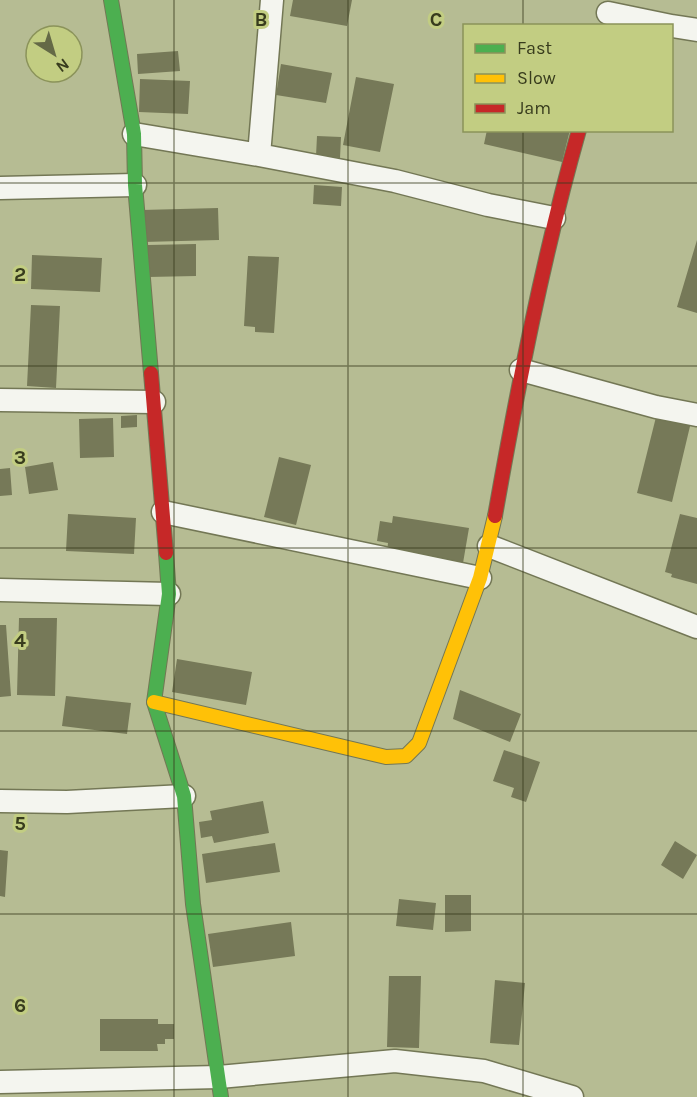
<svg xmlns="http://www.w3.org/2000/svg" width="697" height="1097" font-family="Karla,sans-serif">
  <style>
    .building { fill: #767958 }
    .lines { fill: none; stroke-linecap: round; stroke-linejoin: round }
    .street-casing { stroke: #737755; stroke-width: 25 }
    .fast-casing { stroke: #737755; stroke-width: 16 }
    .slow-casing { stroke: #737755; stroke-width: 16 }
    .jam-casing { stroke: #737755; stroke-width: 16 }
    .street { stroke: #f4f5ef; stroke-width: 22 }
    .fast { stroke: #4caf50; stroke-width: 14 }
    .slow { stroke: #ffc107; stroke-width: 14 }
    .jam { stroke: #c62828; stroke-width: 14 }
    .grid { fill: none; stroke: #383c1d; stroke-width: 1.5; stroke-opacity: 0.55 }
    .grid-label { font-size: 20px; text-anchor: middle; font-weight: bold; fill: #383c1d; stroke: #c2cd82; stroke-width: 6; stroke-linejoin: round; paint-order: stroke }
  </style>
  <rect width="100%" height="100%" fill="#b6bc93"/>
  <path class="building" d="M293,0H352L347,26L290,16Z
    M178,51L180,71L138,74L137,54Z
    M281,64L332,73L326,103L276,95Z
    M356,77L394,84L380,152L343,145Z
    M140,79L190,81L188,114L139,112Z
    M487,130H570L562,162L484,144Z
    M317,136L341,137L340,158L316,156Z
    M314,185L342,187L341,206L313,204Z
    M218,208L219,240L143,242L142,210Z
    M697,240V313L677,307Z
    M196,244V276L148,277V245Z
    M32,255L102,258L100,292L31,289Z
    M248,256L279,257L274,333L255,332V327L244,326Z
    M31,305L60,306L56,388L27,386Z
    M657,413L691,422L672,502L637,493Z
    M137,415V427L121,428V416Z
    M113,418L114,457L80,458L79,419Z
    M279,457L311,465L296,525L264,517Z
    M53,462L58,490L29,494L25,467Z
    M10,468L12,495L0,496V469Z
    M68,514L136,518L134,554L66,551Z
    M680,514L697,518V584L671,577L672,574L665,572Z
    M393,516L469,528L463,563L387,551L388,543L377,541L380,521L392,523Z
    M19,618H57L55,696L17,695Z
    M0,625H6L11,696L0,697Z
    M177,659L252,672L246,705L172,692Z
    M460,690L521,714L510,742L453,719Z
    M66,696L131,703L127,734L62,726Z
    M504,750L540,762L526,802L511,797L514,788L493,781Z
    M263,801L269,833L214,843L212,836L201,838L199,822L212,820L210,811Z
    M675,841L697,855L683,879L661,865Z
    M275,843L280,872L206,883L202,854Z
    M0,850L8,851L5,897L0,896Z
    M445,895H471V931L445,932Z
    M399,899L436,903L433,930L396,926Z
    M291,922L295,956L213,967L208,934Z
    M389,976H421L419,1048L387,1047Z
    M495,980L525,983L519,1045L490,1043Z
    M100,1019H158V1024H174V1039H165V1044H157L158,1051H100Z"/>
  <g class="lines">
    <g class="street-casing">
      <path id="street" d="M608,13L671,26
        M672,26L697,30
        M134,134L259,155L272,0
        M259,155L395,181L488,205L554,218
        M0,188L135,185
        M521,370L656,407L697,415
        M0,400L154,402
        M163,512L480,578
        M489,546L697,627
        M0,590L169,594
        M0,801L67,802L184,796
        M0,1082L219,1077L395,1061L484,1071L572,1097"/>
    </g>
    <g class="fast-casing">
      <path id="fast" d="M111,0L134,134L135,185L151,373
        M166,553L169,594L154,702L184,796L193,904L221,1097"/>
    </g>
    <g class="slow-casing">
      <path id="slow" d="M154,702L386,757L406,756L419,743L480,578L495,516"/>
    </g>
    <g class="jam-casing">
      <path id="jam" d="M151,373L166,553
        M495,516C518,386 543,257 579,130"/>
    </g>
    <use href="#street" class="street"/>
    <use href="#fast" class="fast"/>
    <use href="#slow" class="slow"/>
    <use href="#jam" class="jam"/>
  </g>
  <path class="grid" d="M174,0V1097M348,0V1097M523,0V26M523,130V1097M0,183H697M0,366H697M0,548H697M0,731H697M0,914H697"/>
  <g class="grid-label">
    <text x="261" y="26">B</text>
    <text x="436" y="26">C</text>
    <text x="20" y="281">2</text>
    <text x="20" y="464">3</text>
    <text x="20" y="647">4</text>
    <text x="20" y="830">5</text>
    <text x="20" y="1012">6</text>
  </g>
  <rect x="463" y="24" width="210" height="108" fill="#c2cd82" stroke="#8b935a" stroke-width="1.5"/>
  <rect x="475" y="44" width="30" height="9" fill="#4caf50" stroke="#8b935a" stroke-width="1.5"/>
  <text x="517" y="54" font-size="18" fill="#383c1d">Fast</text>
  <rect x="475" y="74" width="30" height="9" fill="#ffc107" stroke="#8b935a" stroke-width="1.5"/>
  <text x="517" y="84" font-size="18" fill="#383c1d">Slow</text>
  <rect x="475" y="104" width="30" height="9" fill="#c62828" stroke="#8b935a" stroke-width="1.5"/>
  <text x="517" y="114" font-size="18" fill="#383c1d">Jam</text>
  <g transform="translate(54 54) rotate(143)"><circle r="28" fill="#c2cd82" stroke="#8b935a" stroke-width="1.5"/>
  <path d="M0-4.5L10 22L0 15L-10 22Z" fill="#646946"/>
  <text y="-9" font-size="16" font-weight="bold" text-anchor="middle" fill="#383c1d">N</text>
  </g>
</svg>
